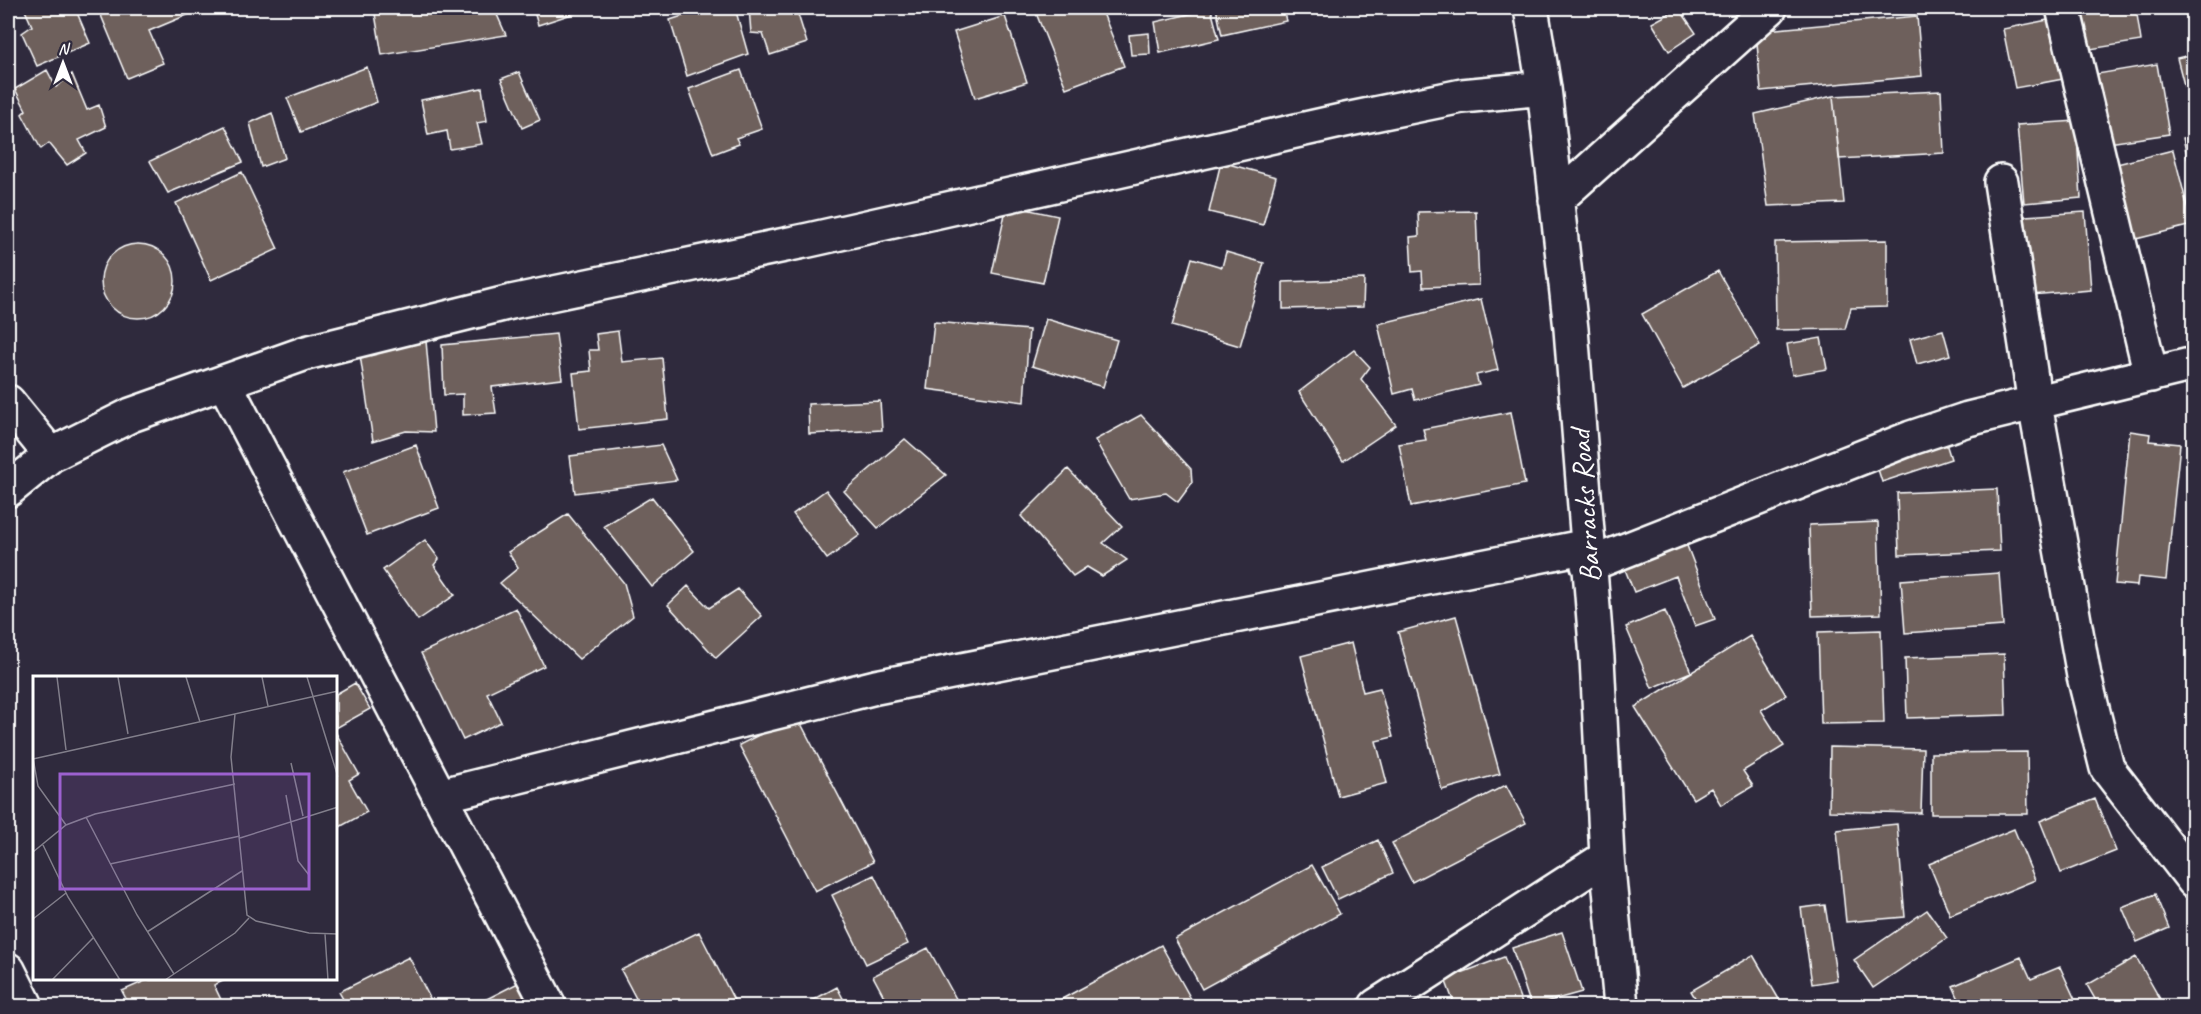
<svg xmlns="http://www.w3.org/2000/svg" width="2201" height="1014" font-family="Caveat,sans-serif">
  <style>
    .building { fill: #6e605c; stroke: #fff; stroke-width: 1.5 }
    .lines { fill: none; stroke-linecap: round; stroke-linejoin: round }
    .minor-casing { stroke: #fff; stroke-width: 38 }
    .minor { stroke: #2f2a3d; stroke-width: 33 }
    .labels { text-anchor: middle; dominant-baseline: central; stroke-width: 4.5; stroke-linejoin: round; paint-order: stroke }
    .street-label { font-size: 30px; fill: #fff; stroke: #2f2a3d }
    .inset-road { fill: none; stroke: #827f8b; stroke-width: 1.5 }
    .view { fill: #9c61cf; fill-opacity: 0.15; stroke: #9c61cf; stroke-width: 3 }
    .inset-edge { fill: none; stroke: #fff; stroke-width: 3 }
  </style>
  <rect width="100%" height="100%" fill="#2f2a3d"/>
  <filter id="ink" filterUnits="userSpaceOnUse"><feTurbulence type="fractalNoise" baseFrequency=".0167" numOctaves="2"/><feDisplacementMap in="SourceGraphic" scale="12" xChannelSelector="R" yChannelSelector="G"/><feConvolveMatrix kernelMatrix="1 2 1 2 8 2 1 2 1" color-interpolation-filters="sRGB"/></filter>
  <g filter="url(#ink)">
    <path class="building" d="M24,8H75L90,43L37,66L22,33L32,26Z
      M118,8H204L149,31L163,63L127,78L100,13Z
      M374,8H494L506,35L382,55Z
      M533,8H577L578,12L538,25Z
      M707,8H735L748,54L687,76L670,20Z
      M749,8H796L807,43L770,55L763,34L751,33Z
      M1034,8H1101L1124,66L1066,88Z
      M1216,8H1283L1286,21L1222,35Z
      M1679,8L1696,33L1669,51L1652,23Z
      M2078,8H2136L2141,41L2084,50Z
      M1211,9L1219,39L1160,53L1155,22Z
      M1005,16L1027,82L975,98L954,32Z
      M1917,16L1922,76L1761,91L1756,31Z
      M2063,17L2074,77L2015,88L2003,29Z
      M1149,33L1150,54L1131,55L1129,35Z
      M2194,54V124L2177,58Z
      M2157,64L2169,134L2109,143L2097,74Z
      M367,67L377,102L301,132L287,98Z
      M47,70L56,87L72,74L87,110L99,105L106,127L79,140L86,153L67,165L49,143L41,149L22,114L26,110L15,89Z
      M741,70L762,129L736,138L739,144L713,154L689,89Z
      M519,72L540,120L522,128L501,79Z
      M482,88L487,121L477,123L482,144L450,149L447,131L428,135L421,100Z
      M1941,91L1944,153L1839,159L1833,96Z
      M1833,96L1844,203L1768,206L1755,114Z
      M272,113L285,158L261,167L250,123Z
      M2076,121L2081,198L2024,203L2017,125Z
      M225,126L243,162L168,193L150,161Z
      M2194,136V159L2188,160L2183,138Z
      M2173,150L2192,225L2128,241L2109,166Z
      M1221,162L1276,177L1263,225L1209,212Z
      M242,172L278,249L211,280L176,203Z
      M1007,205L1058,216L1043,283L992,273Z
      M1476,211L1479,285L1423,287L1422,271L1412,272L1410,237L1419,236L1418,212Z
      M2085,212L2091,290L2031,295L2025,216Z
      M1887,240V307L1851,308L1845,329L1776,330L1775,242Z
      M101 281a37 37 0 1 1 74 0a37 37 0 1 1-74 0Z
      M1226,252L1264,263L1240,346L1172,326L1192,258L1222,267Z
      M1718,271L1760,345L1683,388L1642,314Z
      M1364,279L1363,307L1283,309V282Z
      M1481,299L1498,370L1476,375L1479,385L1415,400L1412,389L1394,394L1378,324Z
      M1046,319L1117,340L1103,387L1032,366Z
      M934,322L1029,330L1024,402L927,389Z
      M1943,330L1950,355L1917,364L1910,339Z
      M618,331L622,362L662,358L668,419L579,429L573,373L591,371L589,350H598L596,334Z
      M556,334L562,379L492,387L496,413L463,415V394L444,395L442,345Z
      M1821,338L1827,369L1792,375L1787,344Z
      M426,341L434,432L406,431L373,441L360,355Z
      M1354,350L1370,367L1361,379L1396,425L1343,461L1299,392Z
      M880,401L882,430L809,434L808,404Z
      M1511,412L1525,484L1411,506L1399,444L1426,440L1423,429Z
      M1141,415L1191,469L1192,483L1178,502L1166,493L1129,499L1095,440Z
      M2130,431L2150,434L2149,441L2180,444L2166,580L2138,577L2137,586L2115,584Z
      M905,439L946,475L878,528L844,491Z
      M1945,440L1951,459L1882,482L1876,463Z
      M416,445L439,508L367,535L343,472Z
      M661,445L677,480L575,493L570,456Z
      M1068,469L1122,526L1103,543L1127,560L1102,576L1087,567L1073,576L1021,516Z
      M1997,489L2000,551L1899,555L1897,493Z
      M826,490L860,535L827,559L793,514Z
      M652,497L694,551L652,587L604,526Z
      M568,514L624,583L633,616L579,659L500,583L518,568L508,552Z
      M1878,522L1881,614L1812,616L1809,525Z
      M425,540L439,559L434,565L455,595L418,620L383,570Z
      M1686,543L1715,619L1695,626L1676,576L1634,592L1624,567Z
      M1999,573L2003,626L1905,633L1901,580Z
      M688,586L709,608L738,589L762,616L716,658L668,605Z
      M516,608L544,666L487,693L501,722L463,740L421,653Z
      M1665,611L1691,672L1652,688L1626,627Z
      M1456,616L1500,774L1442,790L1398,632Z
      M1881,630L1884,723L1821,724L1818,632Z
      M1750,636L1786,695L1761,710L1784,746L1743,771L1753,786L1721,805L1711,788L1693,799L1635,707Z
      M1351,643L1363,692L1380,688L1393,737L1376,741L1387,783L1338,796L1301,656Z
      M2004,654L2006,715L1907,718L1905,658Z
      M355,683L370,709L336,728V694Z
      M797,716L873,862L815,891L739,745Z
      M336,733L359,774L349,780L367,812L336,829Z
      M1830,747L1923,749L1921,813L1829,811Z
      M2027,752L2028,814H1931V753Z
      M1506,785L1526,823L1412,882L1392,843Z
      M2095,799L2116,851L2061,873L2040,821Z
      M1897,824L1905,917L1846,922L1837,830Z
      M2014,829L2035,880L1950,915L1929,864Z
      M1378,840L1393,873L1338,899L1322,867Z
      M1312,865L1340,914L1202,989L1175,939Z
      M874,875L908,944L866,964L832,895Z
      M2155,894L2169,928L2137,942L2122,907Z
      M1825,905L1837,980L1812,984L1801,908Z
      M1927,910L1947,938L1873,988L1854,960Z
      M699,932L737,1006H640L621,970Z
      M1562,932L1582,992L1531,1006L1512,948Z
      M1161,945L1191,999L1178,1006H1049Z
      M928,948L960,1006H889L873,976Z
      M1753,955L1783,1006H1700L1691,991Z
      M409,957L434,1006H347L339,992Z
      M1504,957L1523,1006H1455L1445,979Z
      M2021,957L2031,979L2060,967L2078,1006H1962L1953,986Z
      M2136,957L2164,1006H2099L2087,985Z
      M147,980H225L214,985L224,1006H130L122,991Z
      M522,981L535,1006H473Z
      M837,987L847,1006H802Z"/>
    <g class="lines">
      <g class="minor-casing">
        <path id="minor" d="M1531,8L1544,88L1571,329L1597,658L1607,857L1621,1006
          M2063,8L2151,375
          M2001,182L2035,404L2084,676L2107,768L2194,881
          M1556,200L1770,8
          M224,382L549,1006
          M8,402L51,455
          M8,490L51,455L131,415L306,353L511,302L809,240L1345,120L1462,96L1544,88
          M1588,565L1911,438L1968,419L2194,364
          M439,796L876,687L1588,546
          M8,970L26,1006
          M1376,1006L1607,857"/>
      </g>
      <use href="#minor" class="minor"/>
    </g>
  </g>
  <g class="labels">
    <g class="street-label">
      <text transform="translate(1585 506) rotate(-94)">Barracks Road</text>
    </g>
  </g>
  <g transform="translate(33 676)">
    <rect width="304" height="304" fill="#2f2a3d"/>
    <path class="inset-road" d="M24,1L33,74M85,1L95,58M153,1L167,46M229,1L235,30M274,1L305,101M202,38L198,81L214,239L223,245L276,257L305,258M0,82L5,110L33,149M0,83L305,15M258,87L270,140M253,119L265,185L276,199M53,141L104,239L141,298M207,162L305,131M10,169L35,221L87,304M0,176L33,149L62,138L202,108M77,188L207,160M0,243L33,217M114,256L209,195M292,258L295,304M19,304L60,262M132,304L202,257L216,242"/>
    <path class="view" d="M27,98H276V213H27Z"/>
    <rect width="304" height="304" class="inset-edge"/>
  </g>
  <rect width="2201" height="1014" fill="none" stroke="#2f2a3d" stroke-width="30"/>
  <rect x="15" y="15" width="2171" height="984" fill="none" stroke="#fff" stroke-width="2" filter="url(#ink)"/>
  <g transform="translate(63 63)" stroke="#2f2a3d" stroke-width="4.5" paint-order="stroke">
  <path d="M0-4.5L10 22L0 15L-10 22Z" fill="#ffffff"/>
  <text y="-9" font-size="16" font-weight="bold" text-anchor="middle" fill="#ffffff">N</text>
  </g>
</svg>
